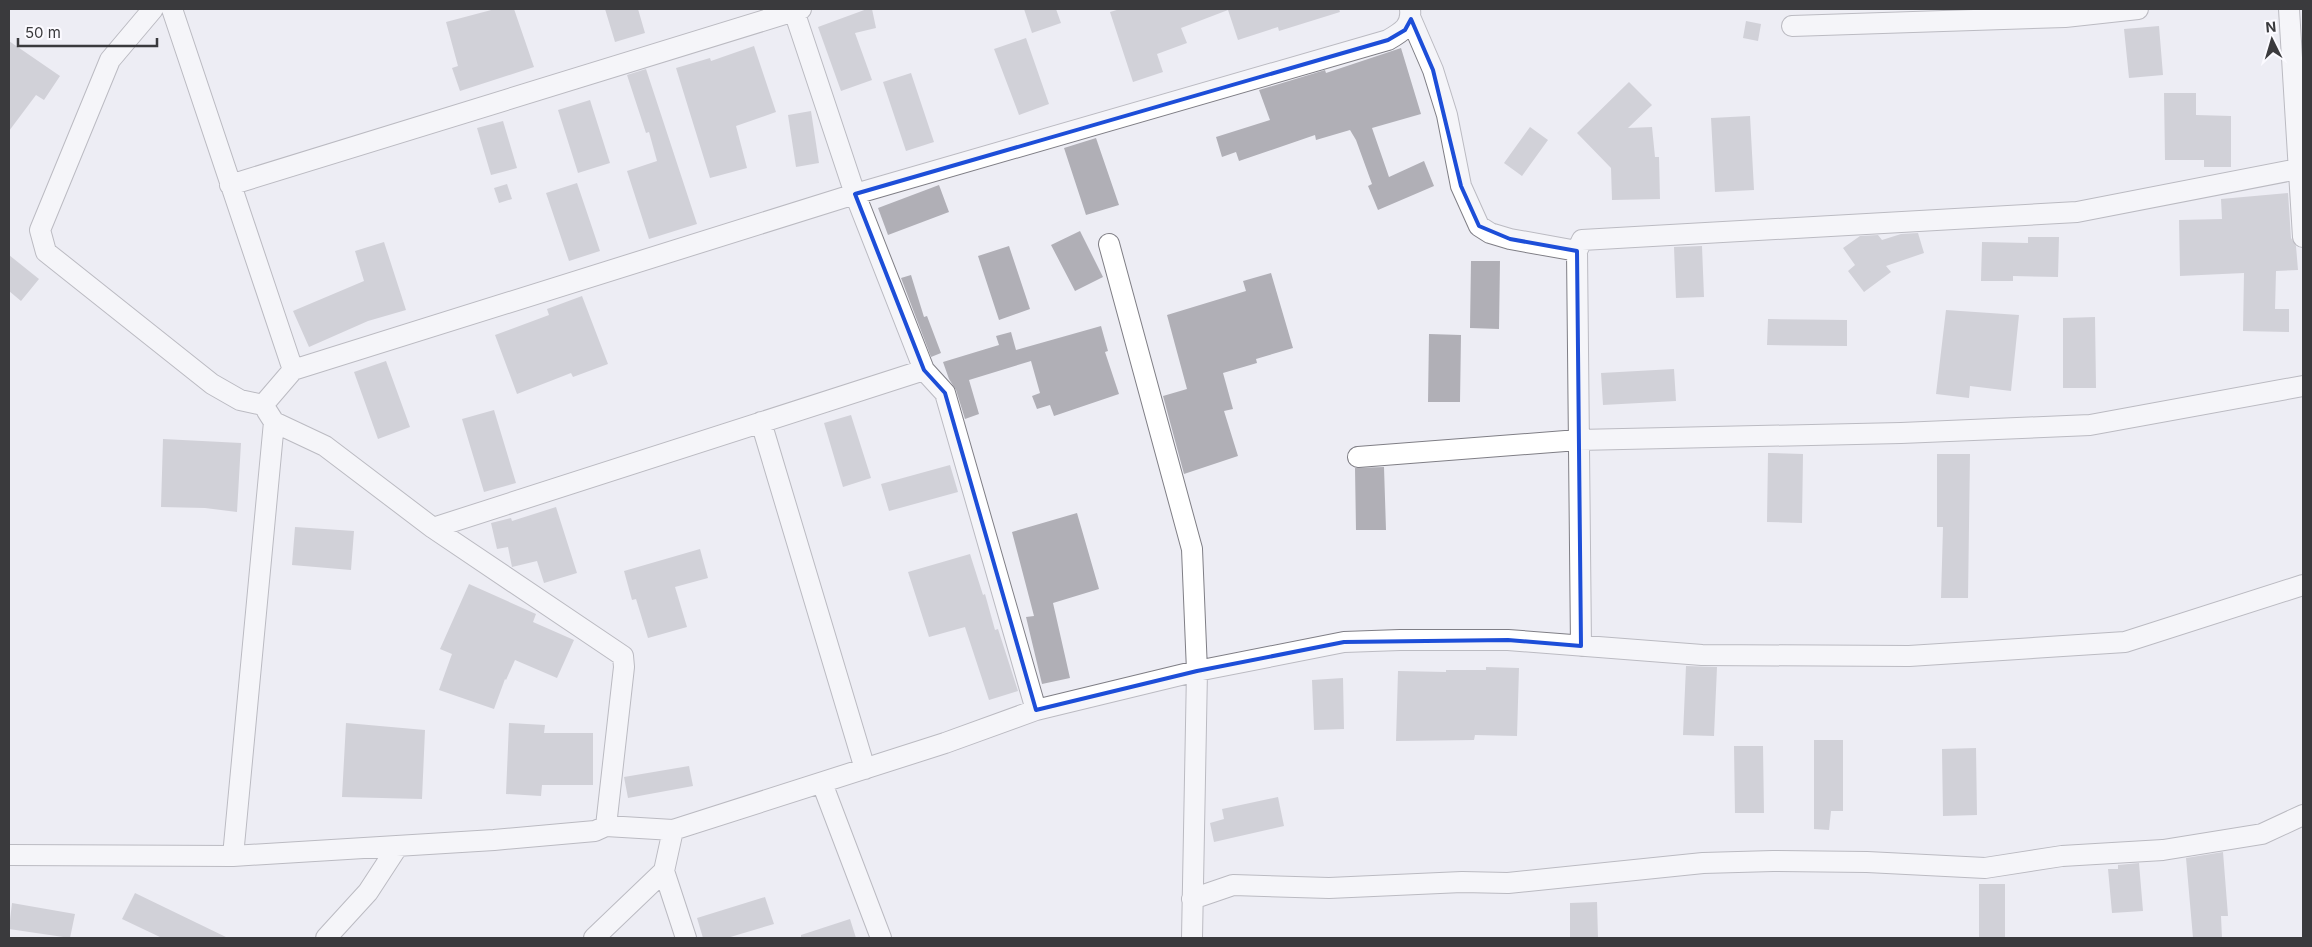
<svg xmlns="http://www.w3.org/2000/svg" width="2312" height="947" font-family="Inter,sans-serif">
  <style>
    .building { fill: #b0afb6 }
    .lines { fill: none; stroke-linecap: round; stroke-linejoin: round }
    .minor-casing { stroke: #7f7e85; stroke-width: 22 }
    .minor { stroke: #fff; stroke-width: 20 }
    .marked { fill: none; stroke: #1d4ed8; stroke-width: 4; stroke-linejoin: round }
  </style>
  <rect width="100%" height="100%" fill="#ededf4"/>
  <path class="building" d="M495,9H514L534,67L460,91L452,68L458,66L446,22Z
    M605,9H638L645,33L615,42Z
    M867,9H872L876,28L855,33L872,80L841,91L818,27Z
    M1024,9H1056L1061,23L1032,33Z
    M1120,9H1339L1340,12L1279,31L1278,27L1238,40L1228,10L1181,28L1187,43L1157,54L1163,72L1133,82L1110,12Z
    M1746,21L1761,24L1758,41L1743,38Z
    M2159,26L2163,75L2129,78L2124,29Z
    M1026,38L1049,104L1019,115L994,49Z
    M9,41L60,76L44,100L36,95L9,131Z
    M754,46L776,112L736,126L747,168L710,178L676,68L710,58L711,61Z
    M1401,48L1421,114L1372,128L1389,177L1424,161L1434,186L1378,210L1368,186L1372,184L1356,140L1350,130L1316,140L1315,135L1239,161L1236,152L1222,157L1216,137L1270,120L1259,90L1325,70L1326,73Z
    M646,69L697,224L649,239L627,171L657,161L649,132L646,133L627,75Z
    M911,73L934,142L906,151L883,82Z
    M1629,82L1652,105L1628,128L1652,127L1655,157H1659L1660,199L1612,200L1611,168L1577,133Z
    M2164,93H2196V115L2231,116V167H2204V160H2165Z
    M590,100L610,163L578,173L558,110Z
    M811,111L819,163L796,167L788,115Z
    M1750,116L1754,190L1715,192L1711,118Z
    M503,121L517,168L491,175L477,128Z
    M1530,127L1548,140L1522,176L1504,163Z
    M1096,138L1119,205L1086,215L1064,148Z
    M577,183L600,251L569,261L546,193Z
    M507,184L512,199L499,203L494,188Z
    M939,185L949,212L888,235L878,208Z
    M2288,193L2291,238L2296,246L2298,270L2276,271L2275,309H2289V332L2243,331L2244,273L2180,276L2179,220L2222,219L2221,199Z
    M1080,231L1103,277L1075,291L1051,245Z
    M1918,233L1924,253L1886,266L1891,272L1864,292L1848,271L1855,265L1843,248L1860,236L1878,235L1882,240L1901,234Z
    M2028,237H2059L2058,277L2013,276V281H1981L1982,242L2028,243Z
    M384,242L406,310L368,321L309,347L293,311L364,281L355,251Z
    M1009,246L1030,309L999,320L978,256Z
    M1702,246L1704,297L1676,298L1674,247Z
    M9,255L39,279L21,301L9,291Z
    M1471,261H1500L1499,329L1470,328Z
    M1271,273L1293,348L1256,359L1257,363L1223,373L1233,409L1224,411L1238,456L1184,474L1163,396L1187,389L1167,315L1246,291L1243,281Z
    M911,275L924,317L927,316L941,353L931,357L901,278Z
    M582,296L608,364L573,377L571,373L517,394L495,335L549,315L547,309Z
    M1946,310L2019,315L2011,391L1970,386L1969,398L1936,394Z
    M2095,317L2096,388H2063V318Z
    M1768,319L1847,320V346L1767,345Z
    M1101,326L1108,351L1105,352L1119,394L1054,416L1050,405L1037,409L1032,396L1040,393L1031,361L969,380L979,414L965,419L956,390L949,379L943,362L999,345L996,336L1011,332L1016,350Z
    M1429,334L1461,335L1460,402H1428Z
    M386,361L410,427L378,439L354,372Z
    M1674,369L1676,401L1603,405L1601,373Z
    M494,410L516,483L484,492L462,419Z
    M851,415L871,478L843,487L824,423Z
    M163,439L241,443L237,512L205,508L161,507Z
    M1768,453L1803,454L1802,523L1767,522Z
    M1937,454H1970L1968,598H1941L1943,527H1937Z
    M950,465L958,492L889,511L881,484Z
    M1384,467L1386,530H1356L1355,468Z
    M556,507L577,573L544,583L537,561L512,567L508,547L497,549L491,523L511,518L512,521Z
    M1077,513L1099,589L1053,603L1070,678L1042,684L1026,617L1034,616L1012,532Z
    M295,527L354,531L351,570L292,565Z
    M700,549L708,578L675,587L687,627L648,638L636,599L632,600L624,571Z
    M970,554L983,595L985,594L995,630L998,629L1018,691L989,700L965,627L929,637L908,572Z
    M469,584L536,614L533,622L574,640L557,678L515,660L506,680L505,679L494,709L439,690L452,654L440,649Z
    M1686,666L1717,667L1714,736L1683,735Z
    M1486,667L1519,668L1517,736L1475,735L1474,740L1396,741L1398,671L1446,672V670H1486Z
    M1343,678L1344,729L1314,730L1312,680Z
    M346,723L425,730L422,799L342,797Z
    M509,723L545,725L544,733H593V785H542L541,796L506,794Z
    M1814,740H1843V811H1831L1829,830L1814,829Z
    M1734,746H1763L1764,813H1735Z
    M1976,748L1977,815L1943,816L1942,749Z
    M689,766L693,786L628,798L624,777Z
    M1278,797L1284,826L1214,842L1210,823L1224,819L1222,809Z
    M2223,852L2228,916H2221L2222,938H2193L2186,858Z
    M2139,863L2143,911L2112,913L2108,869H2118V865Z
    M1979,884H2005V938H1979Z
    M135,893L228,938H162L122,919Z
    M765,897L774,924L727,938H703L697,918Z
    M1597,902L1598,938H1570V903Z
    M12,903L75,914L70,938L9,929Z
    M850,919L856,938H801V935Z"/>
  <g class="lines">
    <g class="minor-casing">
      <path id="minor" d="M153,9L110,60L40,230L46,252L212,384L240,400L263,405L293,370L855,194L1388,40C1402,32 1412,26 1410,9
        M172,9L293,370
        M2289,9L2303,237
        M794,11L855,194L924,370
        M1411,19L1433,70L1447,115L1461,186L1479,226L1490,233L1510,239L1577,251
        M1792,26L2065,17L2138,9
        M230,185L801,9
        M1109,244L1192,549L1197,671L1192,938
        M274,422L325,446L433,528L623,656L624,667L606,826
        M761,422L865,769
        M1358,457L1578,440L1901,433L2090,425L2303,386
        M433,528L924,370L945,393L1036,710
        M1581,646L1577,251L1582,240L2077,212L2303,168
        M822,783L881,938
        M9,855L233,856L494,840L595,831L606,826L673,830L945,743L1036,710L1197,671L1344,642L1400,640H1508L1702,655L1909,656L2125,642L2303,585
        M233,856L274,422L267,411
        M664,871L686,938
        M1192,899L1233,885L1329,888L1462,882L1508,883L1703,863L1773,861L1867,862L1985,868L2062,856L2163,850L2262,834L2303,815
        M326,938L368,892L398,846
        M594,938L664,871L673,830"/>
    </g>
    <use href="#minor" class="minor"/>
  </g>
  <path d="M0 0H2312V947H0ZM1411,19L1433,70L1461,186L1479,226L1510,239L1577,251L1581,646L1508,640L1344,642L1197,671L1036,710L945,393L924,370L855,194L1388,40L1405,30Z" fill="#ededf4" fill-opacity=".55" fill-rule="evenodd"/>
  <path class="marked" d="M1411,19L1433,70L1461,186L1479,226L1510,239L1577,251L1581,646L1508,640L1344,642L1197,671L1036,710L945,393L924,370L855,194L1388,40L1405,30Z"/>
  <rect width="2312" height="947" fill="none" stroke="#3a3a3d" stroke-width="20"/>
  <g transform="translate(2272 40) rotate(355)" stroke="#fbfaff" stroke-width="4" paint-order="stroke">
  <path d="M0-4L9 19L0 12L-9 19Z" fill="#3a3a3d"/>
  <text y="-8" font-size="14" font-weight="bold" text-anchor="middle" fill="#3a3a3d">N</text>
  </g>
  <path d="M18 38v8h139v-8" fill="none" stroke="#3a3a3d" stroke-width="2.5"/>
  <text x="25" y="38" font-size="15" fill="#3a3a3d" stroke="#fbfaff" stroke-width="4" paint-order="stroke">50 m</text>
</svg>
